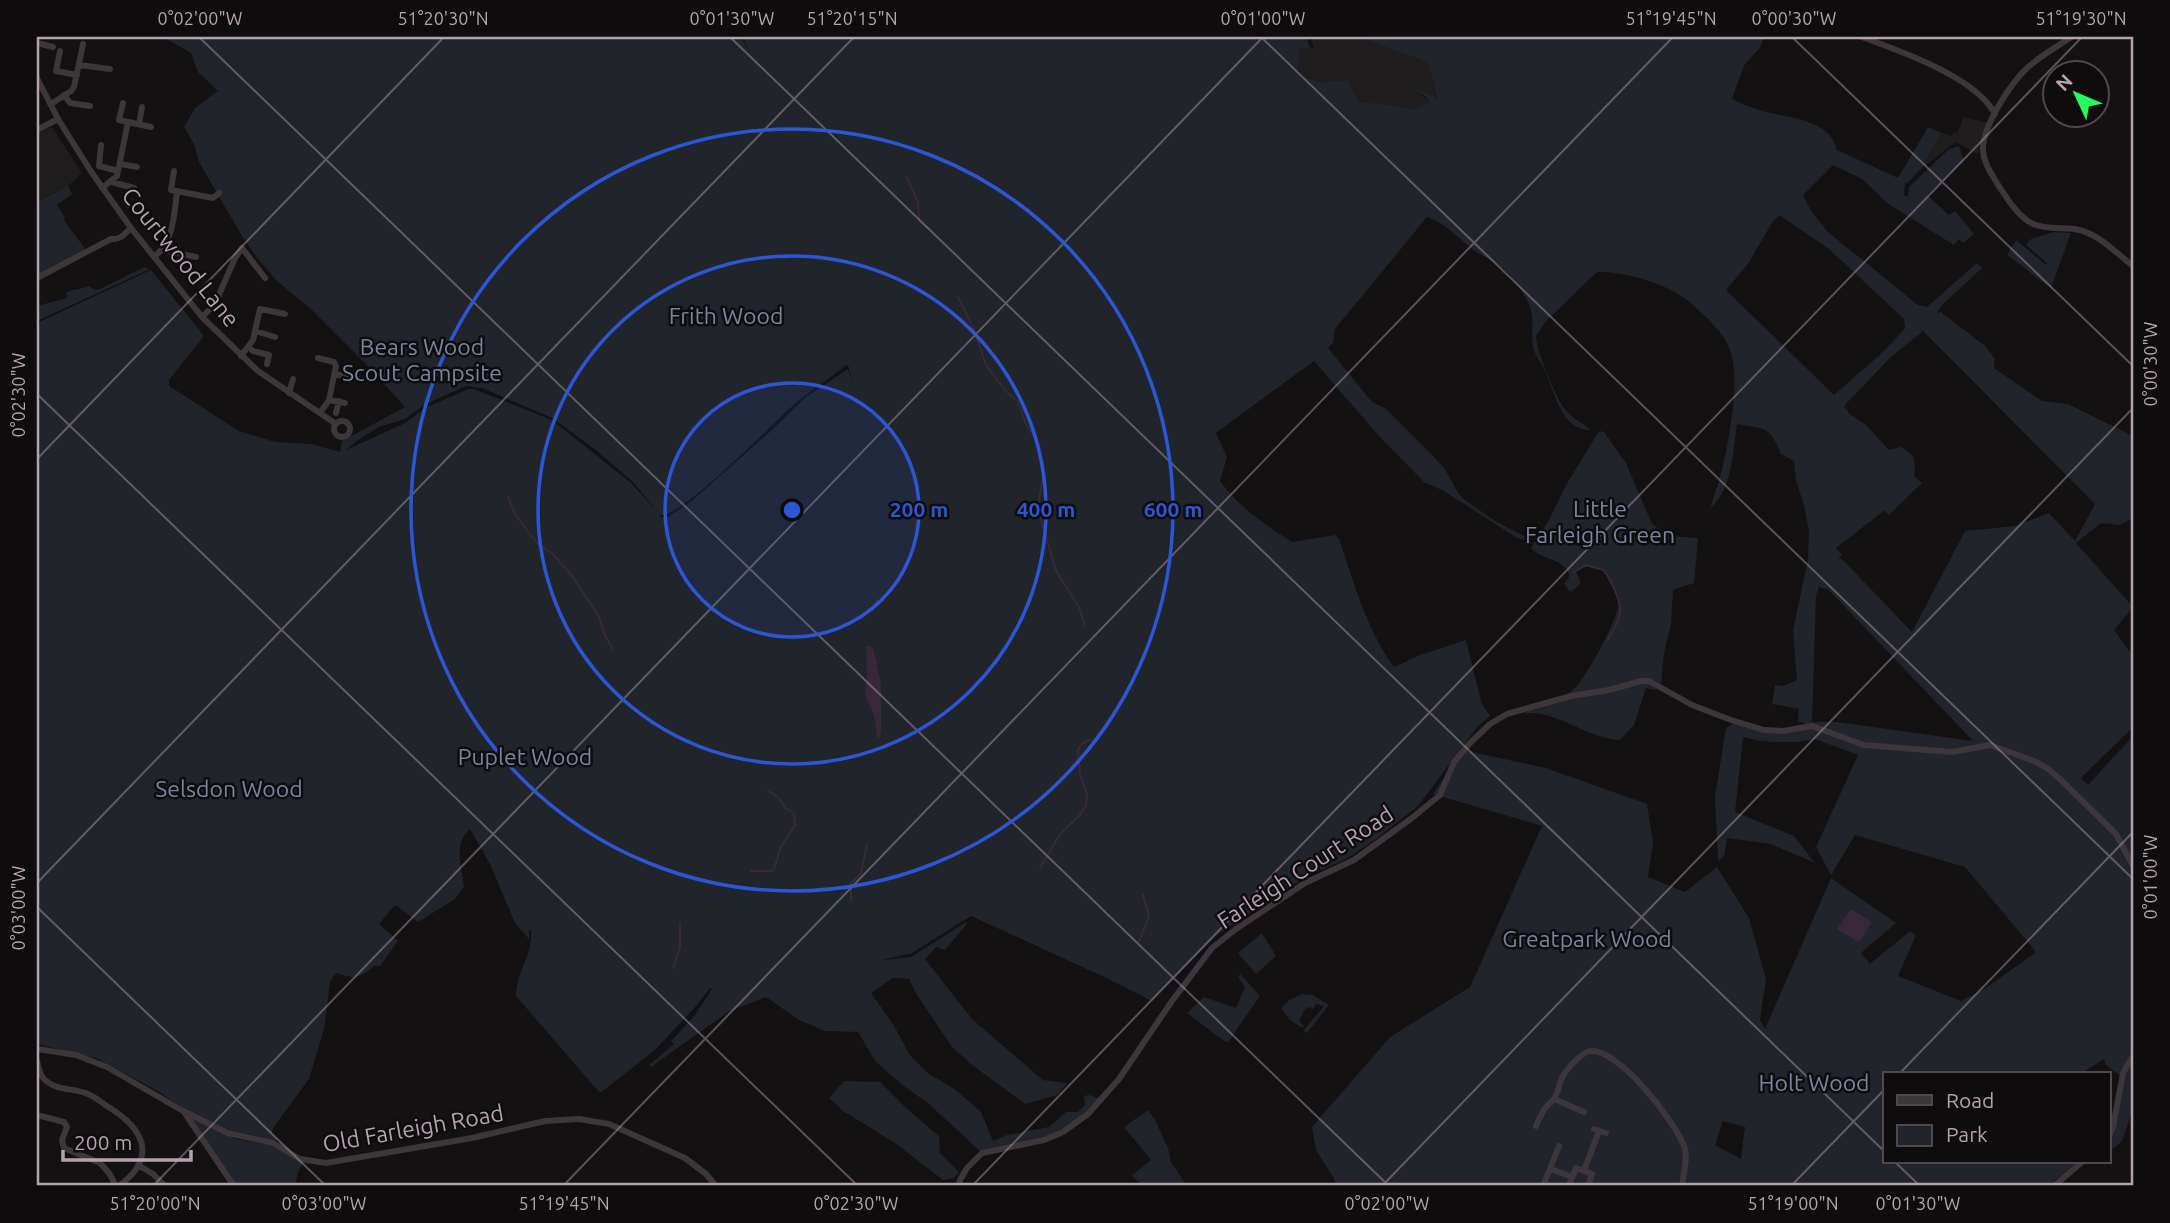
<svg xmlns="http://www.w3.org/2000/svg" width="2170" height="1223" font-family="Ubuntu,sans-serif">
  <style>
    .built { fill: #201d1e }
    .green { fill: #21242b; fill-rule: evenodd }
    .water { fill: #392938 }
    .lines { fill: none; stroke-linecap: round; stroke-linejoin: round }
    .stream { stroke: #392938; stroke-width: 2 }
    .minor { stroke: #3d363a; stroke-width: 6 }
    .ticks { fill: none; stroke: #b4a2af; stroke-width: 2; stroke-opacity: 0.45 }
    .ring { fill: none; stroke: #2c56d4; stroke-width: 3.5 }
    .labels { text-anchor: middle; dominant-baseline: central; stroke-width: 5; stroke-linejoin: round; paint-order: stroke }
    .street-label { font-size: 23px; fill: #b4a2af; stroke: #0e0c0d }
    .park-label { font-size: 23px; fill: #7885a1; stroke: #0e0c0d }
    .centre { fill: #2c56d4; stroke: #0e0c0d; stroke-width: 3.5 }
    .ring-label { font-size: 21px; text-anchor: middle; font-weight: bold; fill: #2c56d4; stroke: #0e0c0d; stroke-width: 5; stroke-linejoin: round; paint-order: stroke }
    .neatline { fill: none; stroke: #b4a2af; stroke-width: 2.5 }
    .ticks-label { font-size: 18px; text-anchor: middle; fill: #b4a2af }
  </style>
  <rect width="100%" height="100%" fill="#131112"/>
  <path class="built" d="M1310,37H1357L1421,60L1428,64L1437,99L1420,94L1429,102L1422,108L1408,110L1390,105L1359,102L1327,83L1301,77L1298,69L1300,49L1314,47Z
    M1964,117L1988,123L1978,154L1957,143L1953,144L1921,169L1942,133L1951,136L1954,132L1957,133Z
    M52,127L82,173L68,186L37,202V134Z"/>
  <path class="green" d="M163,37H741L747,48L743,37H1306L1310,48L1300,49L1298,69L1301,77L1326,83L1328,81H1348L1359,102C1369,103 1379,103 1389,105C1405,108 1416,113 1429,102L1426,97L1417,91L1418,89L1437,98L1428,64L1421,60L1357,37H1764L1760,48L1745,64L1732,98L1734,100C1744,105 1755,109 1766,112C1791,118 1830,120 1837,150L1898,178L1928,127L1942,133L1921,169L1907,183L1905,182L1904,195L1908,197L1909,187L1949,149L1959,146L1964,161L1927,195L1949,215L1955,211L1974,234L1963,243L1959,239L1954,245L1887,203L1862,179L1833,165L1803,195L1811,211L1828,232L1918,305L1927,307L1977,263L1982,268L1941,306L1937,313L1941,312L1985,346L1995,359L1994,368L2042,401L2068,404L2133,436V518L2120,525L2101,523L2076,543L2133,607L2114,630L2133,656V727L2081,778L2088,785L2133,736V1051L2119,1075L2106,1065L2104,1059L2080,1074H1885V1162H2058L2062,1165L2067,1162H2078L2048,1186H1337L1333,1177L1316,1150L1312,1127L1390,1037L1470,987L1542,826L1433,794L1463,750L1546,768L1647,804L1653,843L1648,877L1685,892L1717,867L1749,918L1766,979L1760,1020L1765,1029L1831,878L1896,923L1861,953L1870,964L1910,931L1916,935L1898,976L1961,1001L1986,988L2036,952L1965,867L1855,835L1831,875L1816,847L1858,755L1815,739L1798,742H1777L1760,741L1743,737L1735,812L1794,836L1815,863L1771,844L1727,838L1724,857L1718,861L1715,796L1726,728L1735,723C1762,732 1776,736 1804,730V722H1798L1799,709L1772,704L1775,685L1784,686L1797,680L1793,630L1808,560L1809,531L1804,505L1796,481L1794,461L1781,454C1770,426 1765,429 1737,424C1733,451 1732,489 1711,508C1712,499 1717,488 1720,478C1728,445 1743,375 1728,345C1720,329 1705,316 1692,304C1672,285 1625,271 1597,272L1546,321L1536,336C1536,349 1556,399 1565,409C1572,419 1582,422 1591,430C1563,431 1555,396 1547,375C1543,365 1535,357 1533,346C1530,331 1536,318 1528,303C1523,290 1513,278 1503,269C1495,262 1484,257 1475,251C1460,240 1446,223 1427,217L1335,329L1333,343L1328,348L1372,402L1385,408L1433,456L1445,469L1458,493L1465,500L1495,521L1524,536V540L1517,538L1444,491L1424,482L1378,435L1314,361L1216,433L1227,457L1220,481C1240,508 1264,524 1292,542L1335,535L1339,539C1354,583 1367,630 1394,667L1420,655L1466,640L1482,704L1490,716L1478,726L1418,806L1372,842L1344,860L1307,876L1218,934L1152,1001L1102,976L971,916L912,953L882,960L911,957L966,922L967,924L945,950L936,947L925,959L972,1019L1043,1080L1067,1083L1057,1095L1025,1104L972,1065L952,1047L917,995L909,979L893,978L871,993L893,1024L910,1055L929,1074L955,1089L981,1112L993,1141L1007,1135L1049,1127L1066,1112H1078L1085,1105L1084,1096L1089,1095L1097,1098L1102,1094L1104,1096L1072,1124L1055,1133L1040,1139L980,1151L929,1104L901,1084L875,1061L858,1032L825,1031L799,1020L766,997L728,1012L651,1067L649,1065L674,1044L671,1041L695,1015L712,989L710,988L697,1005L654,1051L600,1093L516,996C516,970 532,960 531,930H529V939L515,923L490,864L470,829C453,843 462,867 464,887L455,899L418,922L397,906H394L379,924L398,941L380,966H374C359,979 355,979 336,973L330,982L324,1029L309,1079L273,1128L272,1134L278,1139L275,1141L230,1130L184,1109L158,1091L96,1058L37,1044V323L151,270L204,336L169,380V386L239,431L275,442L312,444L340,452L342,441L405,407L362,360L313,311L277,281L259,260L242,236L199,162L194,144L184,127L195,108L218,91L198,72L191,53ZM1779,215L1829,249L1904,319L1905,328L1884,351L1834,395L1726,290L1748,264L1772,223ZM1920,328L2095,504L2075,541L2049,513L2015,526L1965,531L1912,632L1842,559H1838L1842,555L1836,548L1885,510L1889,515L1922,483L1914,476C1916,458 1916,457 1901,447L1889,450L1866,425L1850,414L1844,406L1891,357L1922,332ZM846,365H848L853,385L848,369L806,397L772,430L692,501L668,517H660L659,515C681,520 776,419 798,401C814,388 831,378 846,365ZM466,386L482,388L552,418L596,450L633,482L658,512L631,483L552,420L474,389H468L425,408L405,423L346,450L358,440L379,427L405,419L424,405ZM1819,587L1828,589L1973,741L1837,722H1812L1816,596ZM1723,1121L1745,1127L1741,1159L1715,1145Z
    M68,186L72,194L57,205L65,218L64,220L86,250L37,276V202Z
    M2054,232L2071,233L2051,288L2007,255L2016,240L2046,265L2047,263L2026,245L2031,239Z
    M144,267L150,269L37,321V306L67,298L66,293C74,288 80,290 89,286L95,290L100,289Z
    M1599,431L1604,432L1626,463L1652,524L1670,536L1698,538L1694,583L1673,590L1671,624L1664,653L1661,683L1655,690L1646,688L1634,725L1620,740C1591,740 1549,707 1525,714L1524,708C1539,704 1558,701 1571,692C1584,682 1620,617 1619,600C1618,591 1608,578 1604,571C1592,567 1586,564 1576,572L1580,580V585L1570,592L1564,584L1570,575C1560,556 1545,562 1531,548L1549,520L1566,485Z
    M1262,933L1276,956L1256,974L1238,953Z
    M1240,974L1260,996L1228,1042L1224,1041L1187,1013L1204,997L1236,1008L1245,987L1238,977Z
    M1302,994L1313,995L1329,1005L1307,1033L1303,1031L1324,1006L1316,1004L1314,1009L1309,1007L1305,1009L1299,1021L1304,1026L1302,1028L1290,1020L1281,1008L1289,1000Z
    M2133,1060V1109L2122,1141L2109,1152V1140L2112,1135L2124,1076Z
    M844,1081L880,1082L906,1108L939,1136L940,1153L959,1172L954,1178L943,1180L895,1143L843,1111L829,1098Z
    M1148,1110L1155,1120L1168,1148L1171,1162L1187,1186H1144L1131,1176L1151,1160L1124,1127Z
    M190,1117L236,1139L270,1145L303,1163L298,1172L295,1186H237Z"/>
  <path class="water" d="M866,646L873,647L881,684V732L879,738L877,737L874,715L865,695L867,677Z
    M1851,909L1872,922L1859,942L1837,929Z"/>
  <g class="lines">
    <path class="stream" d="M907,178L918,202L919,221L927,228
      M958,297L975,332L986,365L1004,389L1018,402L1026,424L1040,445
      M1043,477L1039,500L1040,516L1056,571L1079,607L1085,625
      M508,497L515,514L529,533L537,543L552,553L573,577L599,617L604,633L613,650
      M1574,572L1586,565L1603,570C1607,574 1609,579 1612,584C1625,610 1622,617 1607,641
      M1040,868L1060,834L1080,815L1086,805L1087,795L1080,774L1078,751C1080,742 1089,740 1097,739
      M751,871H772L774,869L781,847L795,825L794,813L785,808L778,797L768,791
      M851,901V883L861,873L867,844
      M1139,942L1149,916L1143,895
      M673,968L680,947V923"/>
    <path class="minor" d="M1862,37C1900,51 1976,77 1995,114
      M2071,37C2057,47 2040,56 2027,68C2011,83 1981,128 1983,151C1984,164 1992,174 1998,185C2007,198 2018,217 2033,224C2047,230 2061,227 2075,229C2098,233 2115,252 2133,266
      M37,43L53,47
      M60,51L56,71L77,75
      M79,65L110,69
      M37,78L58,119L92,173L131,228L202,317L258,371L336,424
      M64,95L70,103L90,106
      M123,103L119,120L151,127
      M51,104L71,91L74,87L83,44
      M139,124L142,107
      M37,130L58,119
      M101,145L99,166L118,171
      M121,164L137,167
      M174,171L171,190L213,198L219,193
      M112,182L134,188
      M102,188L117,176L128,122
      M162,250L196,257
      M154,257C174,241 174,215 177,192
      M37,278L111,239C121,240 124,234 131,228
      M202,317L215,304L235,258L242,248L265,278
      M255,331L275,337
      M249,347L253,351L269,355L267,364
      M241,356L253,340L260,309L285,314
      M318,358L334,362L336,366L329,400L320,413
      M335,374L358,379
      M289,393L293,379
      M329,400L345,403
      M336,413L339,401
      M334 429a8 8 0 1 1 16 0a8 8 0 1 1-16 0Z
      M37,1049L76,1055L107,1067L183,1111L228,1133L273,1143L300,1159L326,1163L472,1138L545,1121L579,1119L609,1124L685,1158L706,1174L716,1186
      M37,1061C39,1069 40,1076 46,1081C58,1091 75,1088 88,1094C95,1097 101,1102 107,1106C143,1128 159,1156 119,1186
      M1554,1099L1584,1112
      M184,1112L234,1186
      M37,1115L64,1122L67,1127L62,1140L64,1148L100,1163L109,1173L116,1186
      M1536,1126C1539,1119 1542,1112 1546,1107C1548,1104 1552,1102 1554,1099C1559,1092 1559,1082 1564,1074C1568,1068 1580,1055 1587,1052C1614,1041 1679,1126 1685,1149C1688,1161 1683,1174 1682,1186
      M1594,1129L1606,1133
      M2109,1136L2113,1127L2123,1073L2133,1056
      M138,1165L153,1174L165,1186
      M1551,1169L1572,1177
      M1584,1171L1592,1174L1589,1183
      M959,1186L960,1180L967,1168L982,1153L1044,1140L1063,1132L1088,1114L1119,1079L1172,1001L1212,948L1236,929L1305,883L1354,860L1412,818L1440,795L1454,762L1470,743L1490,724L1507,714L1571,696L1609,690L1641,681H1649L1692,705L1731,720L1764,730L1783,731L1812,726L1864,745L1952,752L1990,745L2034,761L2047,768L2061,780L2116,834L2133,866
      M1543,1186L1559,1146
      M1572,1186L1569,1185L1576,1168L1584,1171L1599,1131
      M2054,1186L2082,1162"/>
  </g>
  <path class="ticks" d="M199,37L1389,1186M730,37L1885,1152M1261,37L2133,879M1792,37L2133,366M37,394L858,1186M37,459L444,37M37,883L854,37M37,907L326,1186M1899,1074L2133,832M1895,1162L1920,1186M153,1186L1263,37M563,1186L1673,37M972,1186L2082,37M1382,1186L2133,408M1791,1186L1885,1089"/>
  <circle cx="792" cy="510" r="127" fill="#2c56d4" fill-opacity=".12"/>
  <g class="ring">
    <circle cx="792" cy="510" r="127"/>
    <circle cx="792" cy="510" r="254"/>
    <circle cx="792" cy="510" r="381"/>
  </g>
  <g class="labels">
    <g class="street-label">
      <text transform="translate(181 257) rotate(51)">Courtwood Lane</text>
      <text transform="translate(1305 867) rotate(-33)">Farleigh Court Road</text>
      <text transform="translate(413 1128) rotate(-10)">Old Farleigh Road</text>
    </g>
    <g class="park-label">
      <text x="726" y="315">Frith Wood</text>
      <text x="422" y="346">Bears Wood<tspan x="422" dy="26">Scout Campsite</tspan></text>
      <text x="1600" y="508">Little<tspan x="1600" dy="26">Farleigh Green</tspan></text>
      <text x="525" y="756">Puplet Wood</text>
      <text x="229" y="788">Selsdon Wood</text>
      <text x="1587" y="938">Greatpark Wood</text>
      <text x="1814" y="1082">Holt Wood</text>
    </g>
  </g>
  <circle cx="792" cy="510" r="10" class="centre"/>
  <g class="ring-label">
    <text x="919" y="517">200 m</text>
    <text x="1046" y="517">400 m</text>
    <text x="1173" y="517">600 m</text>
  </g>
  <rect width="2170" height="1223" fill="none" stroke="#0e0c0d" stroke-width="77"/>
  <rect x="1883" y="1072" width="228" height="91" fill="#0e0c0d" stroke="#50484e" stroke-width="2"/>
  <rect x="1897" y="1095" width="35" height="10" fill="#3d363a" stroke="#50484e" stroke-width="2"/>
  <text x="1946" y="1108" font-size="21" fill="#b4a2af">Road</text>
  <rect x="1897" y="1125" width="35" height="21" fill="#21242b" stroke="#50484e" stroke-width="2"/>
  <text x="1946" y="1142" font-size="21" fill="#b4a2af">Park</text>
  <g transform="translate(2076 94) rotate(314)"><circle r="33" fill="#0e0c0d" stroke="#50484e" stroke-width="2"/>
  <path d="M0-5L12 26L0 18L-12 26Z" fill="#22fa5e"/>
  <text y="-10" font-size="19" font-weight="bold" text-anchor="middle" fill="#b4a2af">N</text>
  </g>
  <path d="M63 1150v10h128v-10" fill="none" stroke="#b4a2af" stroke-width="3.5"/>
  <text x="74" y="1150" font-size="21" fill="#b4a2af" stroke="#0e0c0d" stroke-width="5" paint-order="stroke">200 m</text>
  <rect x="38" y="38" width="2094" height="1146" class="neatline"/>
  <g class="ticks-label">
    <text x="200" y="25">0°02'00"W</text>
    <text x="443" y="25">51°20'30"N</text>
    <text x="732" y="25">0°01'30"W</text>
    <text x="852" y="25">51°20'15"N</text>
    <text x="1263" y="25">0°01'00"W</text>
    <text x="1671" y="25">51°19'45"N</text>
    <text x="1794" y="25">0°00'30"W</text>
    <text x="2081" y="25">51°19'30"N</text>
    <text transform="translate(2151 364) rotate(-90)" y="6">0°00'30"W</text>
    <text transform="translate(19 395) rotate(-90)" y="6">0°02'30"W</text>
    <text transform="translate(2151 877) rotate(-90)" y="6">0°01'00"W</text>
    <text transform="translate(19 908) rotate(-90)" y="6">0°03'00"W</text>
    <text x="155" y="1210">51°20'00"N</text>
    <text x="324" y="1210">0°03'00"W</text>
    <text x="564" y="1210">51°19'45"N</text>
    <text x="856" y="1210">0°02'30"W</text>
    <text x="1387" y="1210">0°02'00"W</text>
    <text x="1793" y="1210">51°19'00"N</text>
    <text x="1918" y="1210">0°01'30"W</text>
  </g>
</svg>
